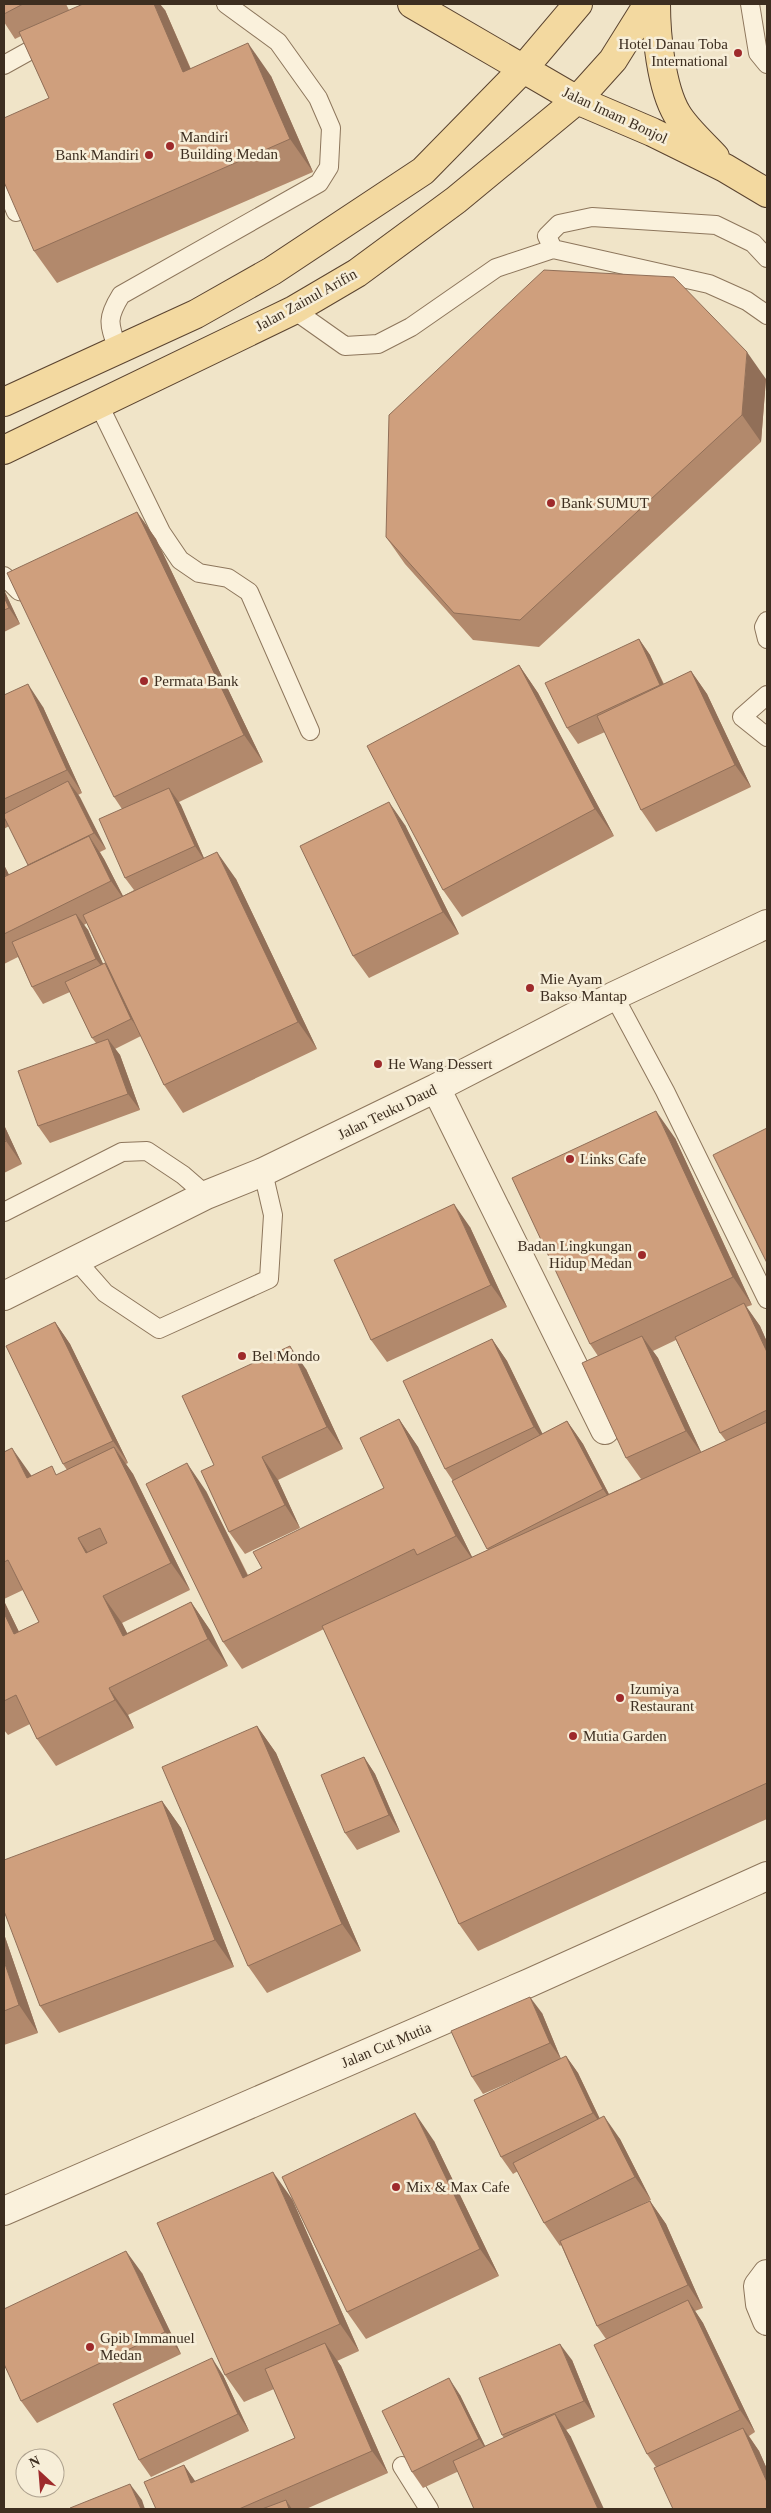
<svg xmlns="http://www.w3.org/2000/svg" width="771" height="2513" font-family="Georgia,serif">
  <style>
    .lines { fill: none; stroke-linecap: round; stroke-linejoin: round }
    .service-casing { stroke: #8d765c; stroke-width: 20 }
    .minor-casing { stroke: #8d765c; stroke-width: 30 }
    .primary-casing { stroke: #5b4430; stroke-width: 30 }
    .service { stroke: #faf1dc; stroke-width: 18 }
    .minor { stroke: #faf1dc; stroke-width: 28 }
    .primary { stroke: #f3d9a0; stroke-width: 28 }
    .wall { fill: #b2896c; fill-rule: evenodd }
    .shaded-wall { fill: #916f58 }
    .building { fill: #cf9f7d; stroke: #916f58; fill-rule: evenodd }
    .poi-dot { fill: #9e2a2b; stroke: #f7eed8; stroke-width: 2 }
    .labels { text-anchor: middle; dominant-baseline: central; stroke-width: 5; stroke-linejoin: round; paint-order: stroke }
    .poi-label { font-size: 15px; fill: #3d2e20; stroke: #f7eed8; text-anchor: start }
    .street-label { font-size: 15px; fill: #3d2e20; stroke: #f7eed8 }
  </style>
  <rect width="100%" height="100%" fill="#f0e4c8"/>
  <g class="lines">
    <g class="service-casing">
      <path id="service" d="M750,4L758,53L767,64
        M4,65L49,40
        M4,183L16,212
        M553,249L547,236L559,224L592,217L716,225L753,243L767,258
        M294,310L345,346L378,344L411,327L496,268L553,249L709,284L747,301L767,315
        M118,350C109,324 106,319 121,295L319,183L329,167L331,128L318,98L278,42L226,4
        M98,403L161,532L180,560L199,573L228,578L249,592L310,731
        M4,576L19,591L32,593
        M767,621L764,627L767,639
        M767,695L742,717L767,737
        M614,996L665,1091L767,1299
        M4,1212L122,1152L147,1151L183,1175L206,1195
        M75,1259L105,1293L159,1329L269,1279L273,1215L263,1172
        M402,2466L429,2509"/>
    </g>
    <g class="minor-casing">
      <path id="minor" d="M436,1088L605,1430
        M4,1296L206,1195L263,1172L436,1088L614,996L767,924
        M4,2211L529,1983L767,1876
        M767,2274L758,2286L760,2304L767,2321"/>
    </g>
    <g class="primary-casing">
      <path id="primary" d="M412,4L577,100L652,132L725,168L767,193
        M656,4C656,34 661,87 677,114C686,129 703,144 715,157
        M4,402L196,314L272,271L423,171L523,69L578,4
        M4,450L294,310L357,273L456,200L577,100L613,60L648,4"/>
    </g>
    <use href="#service" class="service"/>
    <use href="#minor" class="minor"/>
    <use href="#primary" class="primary"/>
  </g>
  <path class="wall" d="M4,4H66L69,10H165L191,69L271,76L313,172L57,283L34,251L49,98L21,36L15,39L4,22Z
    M766,379L761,442L539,647L473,640L405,564L386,537Z
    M137,512L156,539L263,762L179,802L204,858L236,879L317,1049L183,1113L164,1085L141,1036L115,1049L120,1055L140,1110L50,1143L38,1126L96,1043L92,1038L70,992L43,1004L32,987L18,957L4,964V865L9,875L28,865L9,826L4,829V695L43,707L82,793L78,795L106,849L100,852L104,859L123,896L134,890L125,878L122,809L114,797ZM87,923L108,967L105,963L103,964L88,930L84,925Z
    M4,590L20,624L4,632Z
    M639,639L650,655L664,684L691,671L707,694L751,787L656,832L641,810L605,732L578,744L567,728Z
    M519,665L538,693L614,836L462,917L443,890Z
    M405,825L459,934L369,978L353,956Z
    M4,1125L22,1164L4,1173Z
    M675,1138L752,1305L746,1307L760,1326L767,1342V1819L478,1951L459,1924L324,1629L242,1669L223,1642L206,1491L248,1575L262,1568L384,1488L399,1419L418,1447L472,1557L488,1550L453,1481L445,1469L492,1339L507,1361L542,1434L567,1421L583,1444L609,1494L641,1479L626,1458L598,1356L590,1344ZM676,1340L720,1433L726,1441L701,1452L658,1358L653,1351Z
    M470,1227L507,1307L387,1362L371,1340Z
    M55,1322L70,1344L128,1463L126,1464L133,1474L190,1590L122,1623L127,1633L191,1602L210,1630L228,1666L128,1715L134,1728L56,1766L37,1739L30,1724L8,1735L4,1730V1601L19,1632L39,1622L23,1590L4,1599V1452L31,1476L58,1475L67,1470L63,1464Z
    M306,1369L343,1449L278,1480L300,1528L245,1554L229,1532L214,1465Z
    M257,1726L276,1753L361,1951L267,1993L248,1966Z
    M364,1757L375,1774L400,1832L357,1850L345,1833Z
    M162,1801L181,1828L234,1967L59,2033L40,2006Z
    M4,1934L38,2033L4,2045Z
    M542,2013L561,2059L566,2056L578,2073L600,2119L620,2139L651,2200L631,2210L650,2201L666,2224L703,2308L695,2311L703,2323L755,2432L749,2436L759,2451L767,2469V2509L656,2467L647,2454L606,2339L597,2326L561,2245L560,2246L544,2223L518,2171L513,2174L501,2157L547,2066L483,2094L472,2077Z
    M434,2141L499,2276L366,2339L347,2312Z
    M292,2199L359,2351L337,2361L341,2366L388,2473L306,2509H156L184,2465L195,2482L295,2438L274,2389L244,2402L225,2375Z
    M142,2273L181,2354L37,2423L21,2401Z
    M572,2360L595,2417L566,2430L571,2437L457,2472L423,2488L412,2472L460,2395L485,2446L504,2438L502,2435Z
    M223,2375L249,2431L151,2477L139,2460Z"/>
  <path class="shaded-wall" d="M154,4H160L165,10L206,105L183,72Z
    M248,43L271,76L313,172L290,139Z
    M747,352L766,379L761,442L742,415Z
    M137,512L156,539L263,762L244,735Z
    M4,590L20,624L9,608L4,597Z
    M639,639L650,655L671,701L660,685Z
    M519,665L538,693L614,836L595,809Z
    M691,671L707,694L751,787L735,765Z
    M28,684L43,707L82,793L67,770Z
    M68,781L80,797L106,849L94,833Z
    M169,788L181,805L206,863L195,846Z
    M389,802L405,825L459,934L443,912Z
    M89,836L104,859L127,904L111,881Z
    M217,852L236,879L317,1049L298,1022Z
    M4,865L21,898L10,882L4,871Z
    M76,914L88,930L108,975L96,959Z
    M105,963L116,980L143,1035L131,1019Z
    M108,1039L120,1055L140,1110L128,1094Z
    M656,1111L675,1138L752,1305L733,1277Z
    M4,1125L22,1164L6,1141L4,1136Z
    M454,1204L470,1227L507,1307L491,1285Z
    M744,1303L760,1326L767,1342V1352Z
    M55,1322L70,1344L128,1463L113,1441Z
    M642,1336L658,1358L702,1454L686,1431Z
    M492,1339L507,1361L550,1449L534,1427Z
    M290,1346L306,1369L343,1449L327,1427Z
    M399,1419L418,1447L475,1563L456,1536Z
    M567,1421L583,1444L618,1512L603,1489Z
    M114,1447L133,1474L190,1590L171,1563Z
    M12,1448L31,1475L46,1506L27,1478Z
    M262,1457L278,1480L300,1528L285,1505Z
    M187,1463L206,1491L262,1605L243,1578Z
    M78,1538L97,1566L86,1553Z
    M103,1596L122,1623L142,1663L123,1636Z
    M4,1601L33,1661L14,1634L4,1613Z
    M191,1602L210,1630L228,1666L208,1639Z
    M109,1688L128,1715L134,1728L115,1700Z
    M257,1726L276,1753L361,1951L342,1924Z
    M364,1757L375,1774L400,1832L389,1815Z
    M162,1801L181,1828L234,1967L215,1940Z
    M4,1934L38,2033L19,2005L4,1961Z
    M530,1997L542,2013L561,2059L550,2043Z
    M566,2056L578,2073L605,2130L593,2113Z
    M415,2113L434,2141L499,2276L480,2249Z
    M604,2116L620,2139L651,2200L635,2177Z
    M273,2172L292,2199L359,2351L340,2324Z
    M650,2201L666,2224L703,2308L688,2285Z
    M126,2251L142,2273L181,2354L165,2332Z
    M688,2300L703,2323L755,2432L740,2410Z
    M325,2343L341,2366L388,2473L372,2451Z
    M560,2344L572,2360L595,2417L584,2401Z
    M212,2358L223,2375L249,2431L238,2414Z
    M449,2378L460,2395L490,2456L479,2439Z
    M555,2414L571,2437L604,2509H598Z
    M743,2428L759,2451L767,2469V2482Z
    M184,2465L200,2488L191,2483Z
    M130,2484L142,2500L145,2509H141Z
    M286,2500L292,2509H289Z"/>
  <path class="building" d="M4,4H23L4,14Z
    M83,4H154L183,72L248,43L290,139L34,251L4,182V118L49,98L19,32Z
    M544,270L674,277L747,352L742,415L520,620L454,613L386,537L389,415Z
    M137,512L244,735L114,797L7,573Z
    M4,597L9,608L4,610Z
    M639,639L660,685L567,728L545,683Z
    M519,665L595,809L443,890L367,746Z
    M691,671L735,765L641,810L597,716Z
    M28,684L67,770L4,799V695Z
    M68,781L94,833L28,865L4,817V814Z
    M169,788L195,846L125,878L99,819Z
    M389,802L443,912L353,956L300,846Z
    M89,836L111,881L4,934V877Z
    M217,852L298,1022L164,1085L83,915Z
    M4,871L6,876L4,877Z
    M76,914L96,959L32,987L12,942Z
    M105,963L131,1019L92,1038L65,982Z
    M108,1039L128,1094L38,1126L18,1071Z
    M656,1111L733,1277L590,1344L512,1178Z
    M767,1128V1263L713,1155Z
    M4,1136L6,1141L4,1143Z
    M454,1204L491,1285L371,1340L334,1260Z
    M744,1303L767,1352V1410L720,1433L675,1337Z
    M55,1322L113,1441L63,1464L6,1346Z
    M642,1336L686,1431L626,1458L582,1363Z
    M492,1339L534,1427L445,1469L403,1381Z
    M290,1346L327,1427L262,1457L285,1505L229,1532L201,1471L214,1465L182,1396Z
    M399,1419L456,1536L417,1555L414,1549L223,1642L146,1484L187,1463L243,1578L262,1568L253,1552L384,1488L360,1438Z
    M567,1421L603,1489L487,1549L452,1481Z
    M767,1422V1783L459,1924L322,1626Z
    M114,1447L171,1563L103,1596L123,1636L191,1602L208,1639L109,1688L115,1700L37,1739L16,1695L4,1701V1613L14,1634L39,1622L8,1560L4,1562V1452L12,1448L27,1478L52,1466L56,1475ZM100,1528L107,1543L86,1553L78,1538Z
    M257,1726L342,1924L248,1966L162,1767Z
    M364,1757L389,1815L345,1833L321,1775Z
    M162,1801L215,1940L40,2006L4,1911V1860Z
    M4,1961L19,2005L4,2011Z
    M530,1997L550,2043L472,2077L451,2031Z
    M566,2056L593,2113L501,2157L474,2100Z
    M415,2113L480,2249L347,2312L282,2177Z
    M604,2116L635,2177L544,2223L513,2163Z
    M273,2172L340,2324L225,2375L157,2223Z
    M650,2201L688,2285L597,2326L560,2241Z
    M126,2251L165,2332L21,2401L4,2364V2309Z
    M688,2300L740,2410L647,2454L594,2345Z
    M325,2343L372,2451L239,2509H156L144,2482L184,2465L191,2483L295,2438L265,2369Z
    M560,2344L584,2401L502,2435L479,2378Z
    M212,2358L238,2414L139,2460L113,2404Z
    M449,2378L479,2439L412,2472L382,2411Z
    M555,2414L598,2509H474L453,2461Z
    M743,2428L767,2482V2509H673L654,2468Z
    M130,2484L141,2509H70V2508Z
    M286,2500L289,2509H262Z"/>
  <g class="poi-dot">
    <circle cx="738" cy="53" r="5"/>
    <circle cx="170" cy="146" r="5"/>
    <circle cx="149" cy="155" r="5"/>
    <circle cx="551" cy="503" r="5"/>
    <circle cx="144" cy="681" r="5"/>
    <circle cx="530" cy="988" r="5"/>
    <circle cx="378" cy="1064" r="5"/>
    <circle cx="570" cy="1159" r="5"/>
    <circle cx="642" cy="1255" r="5"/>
    <circle cx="242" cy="1356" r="5"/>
    <circle cx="620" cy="1698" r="5"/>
    <circle cx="573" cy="1736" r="5"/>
    <circle cx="396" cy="2187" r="5"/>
    <circle cx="90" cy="2347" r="5"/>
  </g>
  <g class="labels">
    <g class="poi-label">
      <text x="728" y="44" text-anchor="end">Hotel Danau Toba<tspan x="728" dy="17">International</tspan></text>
      <text x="180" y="137">Mandiri<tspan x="180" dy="17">Building Medan</tspan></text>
      <text x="139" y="155" text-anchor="end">Bank Mandiri</text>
      <text x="561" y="503">Bank SUMUT</text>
      <text x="154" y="681">Permata Bank</text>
      <text x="540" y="979">Mie Ayam<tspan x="540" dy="17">Bakso Mantap</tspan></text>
      <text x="388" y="1064">He Wang Dessert</text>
      <text x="580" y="1159">Links Cafe</text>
      <text x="632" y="1246" text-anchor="end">Badan Lingkungan<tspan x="632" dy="17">Hidup Medan</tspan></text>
      <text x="252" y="1356">Bel Mondo</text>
      <text x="630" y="1689">Izumiya<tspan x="630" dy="17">Restaurant</tspan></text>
      <text x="583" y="1736">Mutia Garden</text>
      <text x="406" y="2187">Mix &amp; Max Cafe</text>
      <text x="100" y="2338">Gpib Immanuel<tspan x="100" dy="17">Medan</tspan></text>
    </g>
    <g class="street-label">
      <text transform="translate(615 115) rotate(25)">Jalan Imam Bonjol</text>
      <text transform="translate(306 300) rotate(-29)">Jalan Zainul Arifin</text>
      <text transform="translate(387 1112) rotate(-26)">Jalan Teuku Daud</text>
      <text transform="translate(386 2045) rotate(-23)">Jalan Cut Mutia</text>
    </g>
  </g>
  <rect width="771" height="2513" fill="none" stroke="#3d2e20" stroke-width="10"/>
  <g transform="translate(40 2473) rotate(334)"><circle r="24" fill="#f7eed8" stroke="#ada18e"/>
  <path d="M0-4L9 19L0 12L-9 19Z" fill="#9e2a2b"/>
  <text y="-8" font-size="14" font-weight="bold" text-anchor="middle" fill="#3d2e20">N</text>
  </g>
</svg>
